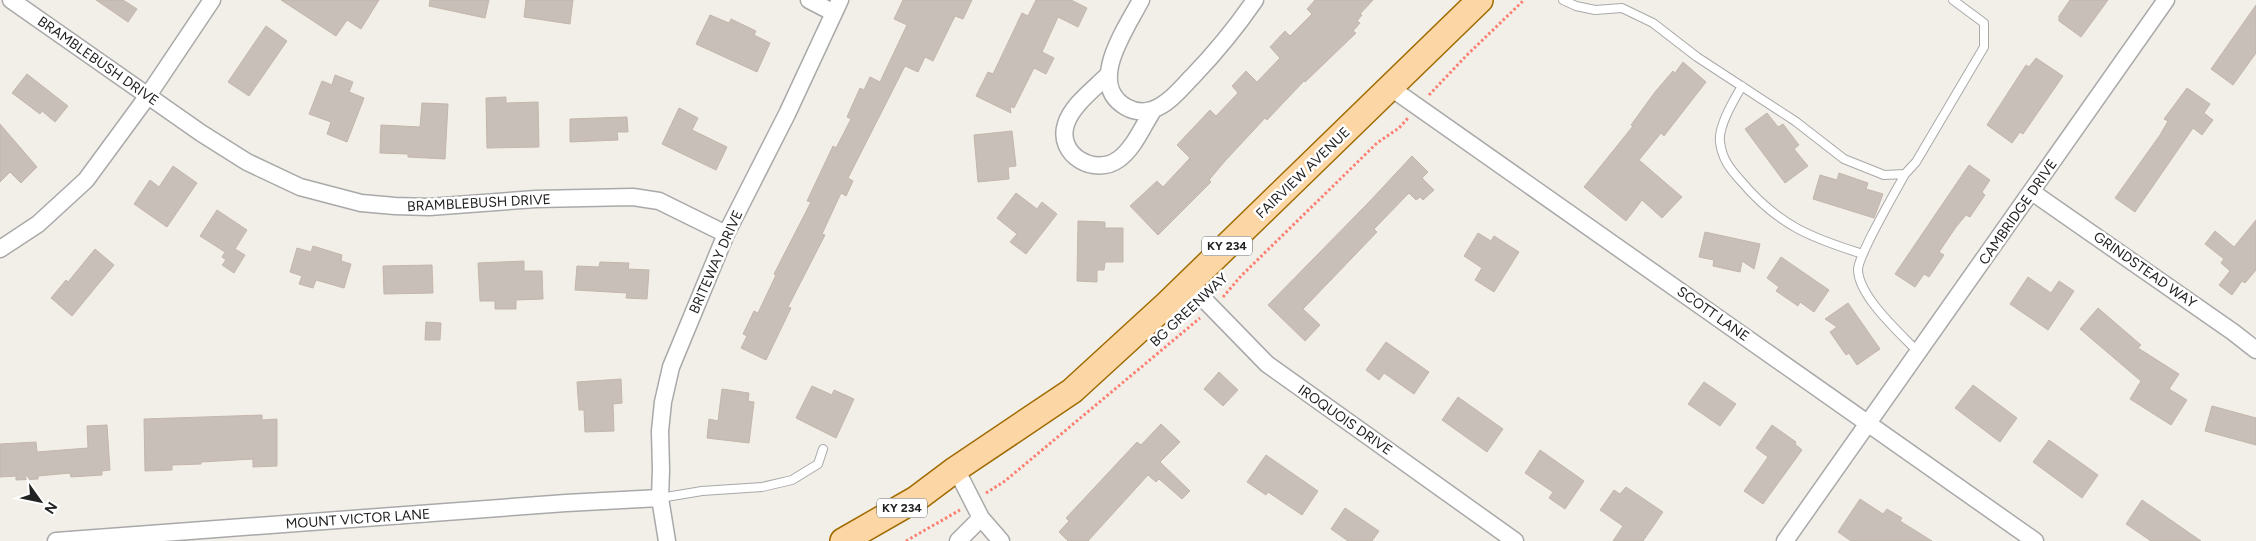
<svg xmlns="http://www.w3.org/2000/svg" width="2256" height="541" font-family="Figtree,sans-serif">
  <style>
    .building { fill: #c7bfb8; stroke: #c4b6ab }
    .lines { fill: none; stroke-linecap: round; stroke-linejoin: round }
    .lane-casing { stroke: #a9a9a9; stroke-width: 10 }
    .street-casing { stroke: #a9a9a9; stroke-width: 19 }
    .primary-casing { stroke: #a06b00; stroke-width: 28 }
    .path { stroke: #fa8072; stroke-width: 3; stroke-dasharray: 2.5 2.5; stroke-linecap: butt }
    .lane { stroke: #fff; stroke-width: 8 }
    .street { stroke: #fff; stroke-width: 16 }
    .primary { stroke: #fcd6a4; stroke-width: 25 }
    .labels { text-anchor: middle; dominant-baseline: central; stroke-width: 5; stroke-linejoin: round; paint-order: stroke }
    .shield { fill: #fff; stroke: #646464; stroke-width: 1 }
    .shield-label { font-size: 12px; font-weight: bold; fill: #222 }
    .street-label { font-size: 14px; fill: #222; stroke: #fff }
  </style>
  <rect width="100%" height="100%" fill="#f2efe9"/>
  <path class="building" d="M96,0H123L137,9L128,22Z
    M281,0H379L361,29L347,20L336,36Z
    M430,0H489L485,18L429,6Z
    M526,0H573L570,24L524,17Z
    M903,0H972L963,19L955,16L933,61L925,57L918,72L905,66L848,178L853,181L846,196L841,193L822,234L825,235L788,307L791,308L766,360L741,348L747,336L743,334L754,311L758,313L776,275L774,274L811,202L807,201L833,146L836,148L851,119L847,117L860,88L864,90L870,77L880,82L907,25L894,19Z
    M1036,0H1071L1087,8L1078,27L1058,17L1042,52L1054,58L1046,74L1034,68L1014,108L1010,106L1011,113L976,96L988,72L993,74L1022,13L1028,16Z
    M1315,0H1373L1360,14L1362,15L1357,21L1360,23L1353,31L1356,33L1305,82L1304,81L1267,120L1265,118L1225,161L1209,180L1211,182L1158,235L1130,206L1157,181L1163,187L1190,158L1177,145L1210,110L1216,116L1238,93L1232,86L1246,71L1257,82L1280,58L1270,47L1285,31L1290,36L1312,14L1307,9Z
    M2070,0H2108L2081,37L2059,21V16Z
    M2256,5V53L2233,85L2211,69Z
    M710,15L729,23L731,19L756,31L754,35L770,43L757,72L696,44Z
    M266,26L287,41L249,96L228,82Z
    M2036,58L2063,76L2023,134L2020,132L2012,143L1987,125L2026,65L2029,67Z
    M1683,62L1706,82L1664,136L1661,133L1639,160L1682,197L1662,218L1642,200L1626,221L1584,187L1633,126L1631,125L1655,92L1673,71L1675,73Z
    M27,74L68,106L55,122L42,111L40,114L12,93Z
    M335,75L353,82L349,92L364,98L347,142L327,134L331,122L309,114L322,81L332,85Z
    M2187,88L2210,104L2204,113L2213,120L2202,135L2193,128L2135,212L2115,198L2160,135L2168,121L2164,119Z
    M506,97V103L538,102L539,147L487,148L486,98Z
    M422,103L448,104L445,159L408,157V154L380,153L381,125L420,127Z
    M679,108L698,118L692,130L727,147L716,170L662,144Z
    M1767,113L1778,127L1783,124L1799,145L1794,149L1808,166L1785,183L1745,129Z
    M627,117L628,132H617L618,140L570,142V119Z
    M0,124L37,167L21,183L10,172L0,182Z
    M1012,131L1016,166L1008,167L1009,179L978,182L974,135Z
    M1412,156L1428,172L1422,178L1434,190L1423,200L1420,197L1416,200L1409,193L1374,229L1377,232L1303,309L1320,325L1305,341L1268,305L1370,201Z
    M1969,165L1990,180L1982,192L1985,195L1970,217L1966,215L1956,227L1939,252L1944,255L1929,277L1924,274L1915,287L1895,274Z
    M173,166L197,183L167,227L134,204L150,180L159,187Z
    M1839,173L1868,183L1866,189L1883,194L1874,218L1813,199L1820,175L1837,180Z
    M1016,193L1037,209L1042,202L1057,214L1026,254L1010,242L1017,234L997,218Z
    M217,210L247,230L235,249L245,255L234,273L222,265L226,260L222,257L225,252L200,236Z
    M2256,220V270L2245,283L2242,281L2232,295L2219,285L2230,271L2221,263L2224,259L2205,244L2215,231L2234,247Z
    M1078,221L1105,222V228H1123V262H1105L1104,270H1097V282L1077,281Z
    M1705,232L1760,244L1754,269L1742,261L1740,272L1713,266L1714,260L1699,257Z
    M1478,233L1491,241L1494,236L1519,252L1494,292L1475,280L1482,268L1464,256Z
    M313,246L342,255L341,261L351,264L344,288L316,280L313,288L299,284L302,276L290,272L297,248L311,252Z
    M95,249L114,265L72,316L51,298L66,280L68,282Z
    M1781,257L1829,290L1814,312L1800,302L1798,306L1776,291L1779,287L1767,278Z
    M524,261V271H542L543,299L516,300V309H495V301H480L478,263Z
    M600,262L629,263L628,269L649,270L647,299L626,298L627,293L575,290L577,266L599,267Z
    M432,265L433,293L384,294L383,266Z
    M2028,277L2051,293L2059,281L2074,291L2048,330L2010,304Z
    M1848,303L1880,349L1857,365L1849,353L1846,355L1830,332L1837,327L1825,319Z
    M2098,308L2141,345L2138,348L2179,374L2169,389L2187,400L2171,425L2130,399L2141,381L2080,329Z
    M426,322L441,323L440,340H425Z
    M1386,342L1429,372L1414,394L1384,373L1379,380L1366,370Z
    M1219,372L1238,390L1223,406L1204,389Z
    M621,379L622,403L613,404L614,431L585,432L584,410H579L577,382Z
    M1704,382L1736,404L1720,426L1688,404Z
    M1973,385L2017,418L2000,442L1955,408Z
    M812,386L832,395L834,390L854,399L836,438L796,418Z
    M722,389L749,393L748,401L754,402L749,443L707,438L709,419L718,421Z
    M1458,397L1503,429L1487,452L1442,420Z
    M2212,406L2256,418V445L2205,431Z
    M262,415V420L277,419V466L253,467V459L201,462V464L172,465V470L145,471L144,419Z
    M1161,424L1180,442L1160,462L1190,491L1182,499L1159,479L1156,482L1148,475L1088,541H1068L1059,532L1069,521L1066,518L1137,442L1141,445Z
    M107,425L110,470L102,471V475L71,477L70,473L38,476V479L16,480V476L0,477V444L36,442L37,452L88,448L87,426Z
    M1772,425L1796,442L1795,444L1802,450L1763,504L1744,491L1768,457L1756,448Z
    M2049,440L2098,475L2082,498L2033,462Z
    M1540,450L1584,481L1565,509L1549,498L1553,492L1525,473Z
    M1266,455L1318,491L1302,515L1268,492L1266,495L1247,482Z
    M1626,487L1663,512L1643,541H1613L1623,526L1600,510L1614,490L1620,494Z
    M1860,499L1883,514L1887,509L1902,518L1900,521L1932,541H1851L1838,532Z
    M2142,500L2201,541H2151L2126,524Z
    M1345,508L1379,531L1372,541H1348L1331,529Z"/>
  <g class="lines">
    <g class="lane-casing">
      <path id="lane" d="M1563,0L1576,6L1595,10L1622,8L1653,23L1697,57L1795,121L1844,159L1884,175L1905,174L1916,162L1984,47V23L1953,0
        M1742,86C1734,100 1718,126 1720,142C1722,159 1730,169 1741,181C1778,225 1811,238 1863,254
        M1905,174C1896,191 1858,255 1858,270C1859,297 1900,333 1918,352
        M660,498L702,491L762,487L792,480L818,464L823,449"/>
    </g>
    <g class="street-casing">
      <path id="street" d="M11,0L201,133L247,162L300,187L361,203L395,206L429,207L536,199L633,197L659,201L726,234
        M809,0L834,13
        M1141,0C1126,29 1086,84 1126,107C1138,114 1151,112 1162,105C1174,98 1183,86 1193,76C1217,51 1235,29 1255,0
        M1108,75C1094,89 1072,105 1066,124C1056,155 1095,177 1119,159C1135,147 1143,125 1154,109
        M1391,88L2035,541
        M2032,192L2233,332L2256,350
        M0,249L38,224L86,180L147,97L212,0
        M1188,283L1267,364L1515,541
        M956,469L981,518L958,541
        M981,518L1001,541
        M56,541L566,503L660,498
        M667,541L660,498L661,470L660,431L663,402L671,367L726,234L787,114L840,0
        M1785,541L2166,0"/>
    </g>
    <g class="primary-casing">
      <path id="primary" d="M843,541L916,499L956,469L1072,391L1167,304L1480,0"/>
    </g>
    <path class="path" d="M1429,95L1466,56L1524,0
      M1223,297L1241,276L1377,143L1399,128L1408,118
      M986,493L1005,481L1200,318
      M906,541L960,510"/>
    <use href="#lane" class="lane"/>
    <use href="#street" class="street"/>
    <use href="#primary" class="primary"/>
  </g>
  <g class="labels">
    <g class="shield">
      <rect x="1202" y="236.5" width="50" height="19" rx="4"/>
      <rect x="877" y="498.5" width="50" height="19" rx="4"/>
    </g>
    <g class="shield-label">
      <text x="1227" y="246">KY 234</text>
      <text x="902" y="508">KY 234</text>
    </g>
    <g class="street-label">
      <text transform="translate(98 61) rotate(35)">BRAMBLEBUSH DRIVE</text>
      <text transform="translate(1303 173) rotate(-44)">FAIRVIEW AVENUE</text>
      <text transform="translate(479 203) rotate(-3)">BRAMBLEBUSH DRIVE</text>
      <text transform="translate(2018 212) rotate(-55)">CAMBRIDGE DRIVE</text>
      <text transform="translate(716 262) rotate(-66)">BRITEWAY DRIVE</text>
      <text transform="translate(2145 270) rotate(35)">GRINDSTEAD WAY</text>
      <text transform="translate(1189 310) rotate(-43)">BG GREENWAY</text>
      <text transform="translate(1713 314) rotate(35)">SCOTT LANE</text>
      <text transform="translate(1345 420) rotate(35)">IROQUOIS DRIVE</text>
      <text transform="translate(358 519) rotate(-4)">MOUNT VICTOR LANE</text>
    </g>
  </g>
  <g transform="translate(40 501) rotate(123)" stroke="#ffffff" stroke-width="4" paint-order="stroke">
  <path d="M0-4L9 19L0 12L-9 19Z" fill="#222222"/>
  <text y="-8" font-size="14" font-weight="bold" text-anchor="middle" fill="#222222">N</text>
  </g>
</svg>
